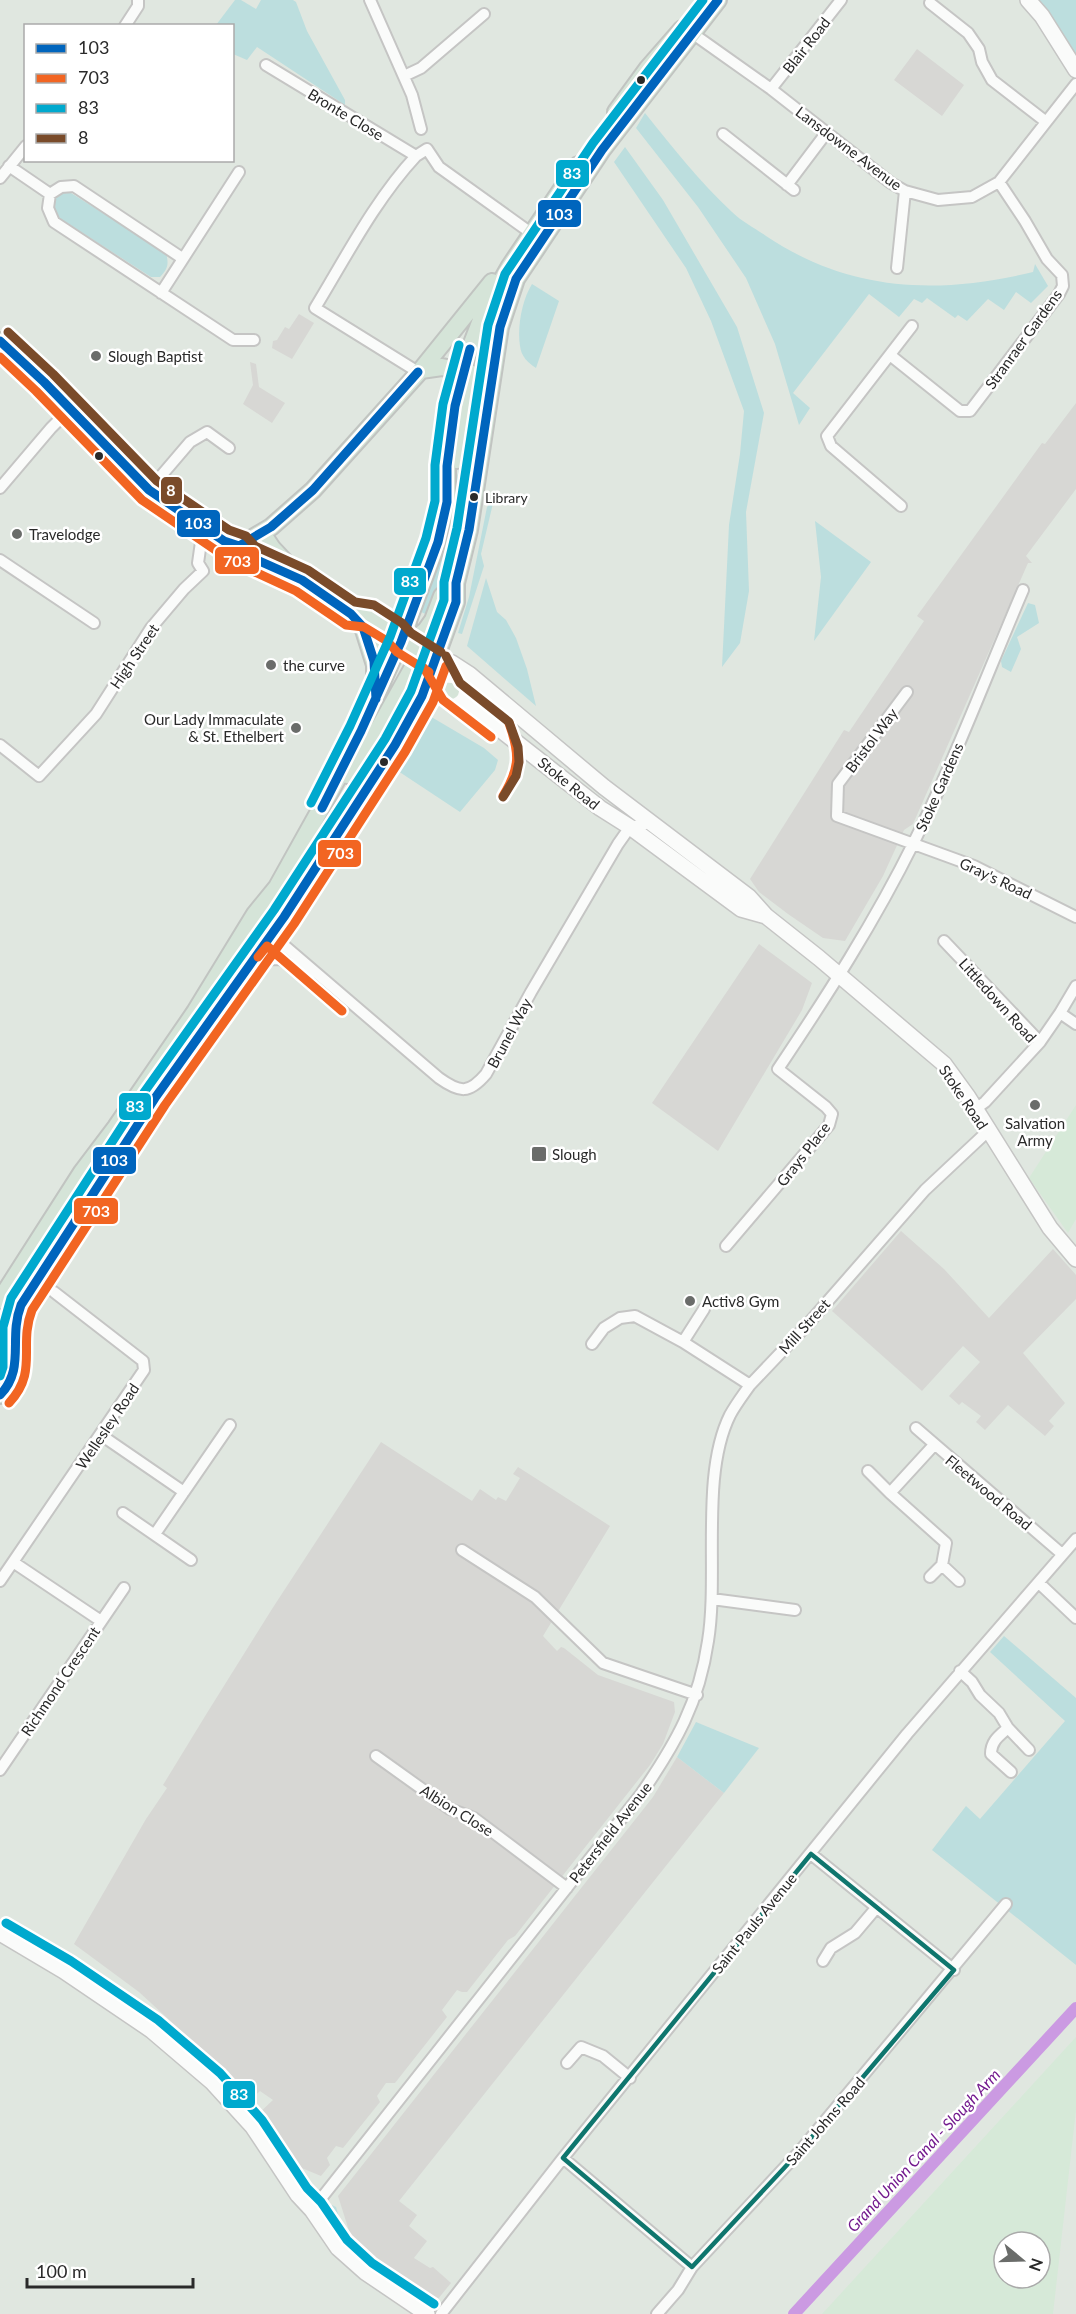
<svg xmlns="http://www.w3.org/2000/svg" width="1076" height="2314" font-family="Lato,sans-serif">
  <style>
    .industrial { fill: #d7d7d4 }
    .education { fill: #d6e9d8; fill-rule: evenodd }
    .green { fill: #bcdede }
    .lines { fill: none; stroke-linecap: round; stroke-linejoin: round }
    .canal { stroke: #cb9ae2; stroke-width: 12 }
    .street-casing { stroke: #c5c5c4; stroke-width: 14 }
    .secondary-casing { stroke: #c5c5c4; stroke-width: 18 }
    .primary-casing { stroke: #c1c4c1; stroke-width: 20 }
    .street { stroke: #fafbfa; stroke-width: 10 }
    .secondary { stroke: #fafbfa; stroke-width: 15 }
    .primary { stroke: #d5e4d8; stroke-width: 16 }
    .bus-1-casing { stroke: #fff; stroke-width: 14 }
    .bus-2-casing { stroke: #fff; stroke-width: 14 }
    .bus-3-casing { stroke: #fff; stroke-width: 14 }
    .bus-4-casing { stroke: #fff; stroke-width: 14 }
    .bus-1 { stroke: #0065bd; stroke-width: 9 }
    .bus-2 { stroke: #f26522; stroke-width: 9 }
    .bus-3 { stroke: #00a9ce; stroke-width: 9 }
    .bus-4 { stroke: #7a4b2a; stroke-width: 9 }
    .marked { fill: none; stroke: #0f766e; stroke-width: 4.5; stroke-linejoin: round }
    .bus-dot { fill: #2a2a2a; stroke: #fff; stroke-width: 2 }
    .poi-dot { fill: #6a6c6a; stroke: #fff; stroke-width: 2 }
    .labels { text-anchor: middle; dominant-baseline: central; stroke-width: 5; stroke-linejoin: round; paint-order: stroke }
    .bus-label { font-size: 14px; fill: #2a2a2a; stroke: #fff; text-anchor: start }
    .street-label { font-size: 15px; fill: #2a2a2a; stroke: #fff }
    .poi-label { font-size: 15px; fill: #2a2a2a; stroke: #fff; text-anchor: start }
    .water-label { font-size: 16px; font-style: italic; fill: #731a8e; stroke: #fff }
    .line-badge { stroke: #fff; stroke-width: 2 }
    .badge-label { font-size: 16px; text-anchor: middle; font-weight: bold; fill: #fff }
  </style>
  <rect width="100%" height="100%" fill="#e0e7e0"/>
  <path class="industrial" d="M917,49L964,85L942,116L894,80Z
    M299,314L314,323L292,359L272,348L273,341L277,340L285,327L289,329Z
    M250,362L256,364L259,387L285,403L272,423L243,404L253,385Z
    M1076,403V489L1026,556L1032,563H1028L913,824L904,830L883,876L845,941L823,938L788,914L759,892L750,879L844,730L849,732L924,621L917,616L1042,443L1045,444Z
    M759,944L812,983L802,1010L718,1151L652,1103Z
    M901,1231L944,1269L989,1318L1053,1249L1076,1275V1299L1023,1353L1065,1403L1049,1421L1054,1426L1045,1436L1008,1405L985,1430L976,1422L981,1416L962,1402L959,1405L949,1396L980,1362L963,1346L922,1391L832,1311Z
    M381,1442L472,1501L480,1489L496,1500L498,1497L506,1501L520,1478L513,1474L518,1467L610,1526L543,1636L557,1651L561,1647L564,1648L598,1675L674,1702L675,1712L663,1744L650,1765L515,1936L508,1940L467,1992H462L457,1990L442,2010L447,2017L395,2083H386L377,2096L380,2102L343,2148L336,2146L327,2158L330,2165L321,2176L292,2164L257,2115L273,2100L260,2091L246,2104L190,2049V2041L177,2027L139,1992L74,1944L146,1819L167,1788L163,1785L207,1713L272,1609Z
    M677,1757L724,1793L399,2201L417,2215L409,2226L427,2241L414,2258L430,2268L433,2267L451,2283L433,2305L357,2256L338,2196L653,1797Z"/>
  <path class="education" d="M1076,1105V1219L1068,1233L1029,1178Z
    M1076,2037V2110L1053,2314H822ZM1004,2242H1040V2278H1004Z"/>
  <path class="green" d="M235,0H241L256,9L261,0H293L296,2L307,31L345,100V105L257,47L247,60L233,54L232,26L216,25Z
    M1039,0H1076V57Z
    M645,113C672,147 700,182 732,212C742,222 755,228 766,236C850,292 937,295 1033,272L1035,264L1048,286L1031,303L1016,292L1004,310L988,299L967,321L958,315L955,318L927,298L922,303L914,299L899,317L869,294L793,393L810,408L799,425L775,344L746,278L698,207L636,128Z
    M625,147L663,200L737,327L764,413L746,512L749,591L740,643L722,667L729,525L740,454L744,411L711,321L686,268L614,162Z
    M62,193H71L166,253C169,264 168,269 160,277H151L58,217L54,207L56,197Z
    M532,284L559,301L536,368C528,363 521,356 520,346C517,327 522,300 532,284Z
    M499,301L492,323L487,358L472,355L482,330Z
    M472,410L478,411C467,481 456,550 430,616L419,611L454,491Z
    M494,499L481,554L484,566L462,634L458,633L469,597L487,507Z
    M815,521L871,562L814,641L821,577Z
    M486,578L497,612L506,620L516,638L527,669L536,706L467,646Z
    M1028,603L1035,605L1039,623L1017,637L1021,649L1011,672L1002,667L1001,661Z
    M428,715L484,748L498,760L495,770L460,812L398,771Z
    M1004,1636L1076,1698V1965L932,1850L966,1806L980,1819L1065,1721L990,1652Z
    M696,1722L759,1748L724,1793L677,1757Z
    M332,2205L336,2207L348,2248L335,2231L327,2213Z"/>
  <g class="lines">
    <path class="canal" d="M794,2314L1076,2008"/>
    <g class="street-casing">
      <path id="street" d="M370,0L412,95L421,129
        M930,3L968,33L979,49L982,62L992,80L1045,121
        M125,26L138,6V0
        M699,38L771,89L891,183L905,191L938,200L972,197L999,182L1076,84
        M266,65L416,156L427,149L439,167L531,233
        M404,76L421,68L484,14
        M771,89L841,0
        M723,134L794,190
        M416,156C375,200 346,257 315,308L418,372
        M9,166L50,194
        M0,178L26,146
        M787,185L827,132
        M182,258L74,186L61,187L50,194L48,208L54,222L233,340H254
        M897,268L905,191
        M161,293L239,172
        M890,355L960,411H970L1059,294L1063,286L1062,275L1047,259L1025,221L999,182
        M0,488L51,428L69,410
        M149,490L190,442L207,432L229,448
        M901,506L831,446L827,436L912,326
        M0,560L94,623
        M907,692L838,784L837,816L974,866L1076,917
        M0,745L39,776L96,714L151,628L184,589L203,571L198,563L203,528
        M944,941L1040,1042L985,1102L974,1110
        M254,960L280,959L312,973
        M208,1000C231,981 243,953 263,932L272,935L439,1078C460,1093 469,1094 486,1074L531,992L618,844L630,827L650,823
        M1060,1013L1076,986
        M1040,1042L1060,1013L1076,1024
        M726,1246L829,1125L832,1114L826,1107L778,1069C827,996 875,921 914,842C955,760 987,674 1023,590
        M683,1342L704,1309
        M592,1344L604,1328L620,1318L635,1316L683,1342L750,1385L807,1325L925,1190L988,1131
        M916,1428L1062,1554
        M101,1435L184,1492
        M934,1445L890,1493L946,1543L942,1565L959,1581
        M868,1471L890,1493
        M123,1513L191,1560
        M155,1534L230,1425
        M462,1550L535,1597L603,1663L697,1695
        M13,1562L101,1621
        M930,1577L942,1565
        M0,1581L144,1370L143,1361L54,1292
        M1039,1583L1076,1618
        M712,1599L795,1610
        M960,1671L972,1682L980,1695L999,1713L1008,1728L1029,1750
        M1008,1728C999,1736 991,1741 991,1754L1011,1772
        M376,1756L450,1809L474,1818L567,1888
        M0,1770L124,1588
        M811,1854L954,1970
        M823,1961L831,1948L855,1933L877,1907
        M567,2063L581,2047L603,2056L630,2078
        M563,2158L692,2267
        M312,2210L641,1794C676,1743 699,1703 708,1641C719,1574 700,1475 730,1415C736,1404 743,1395 750,1385
        M441,2314L563,2158L907,1734L1076,1539
        M657,2314L678,2290L692,2267L800,2151L1006,1904"/>
    </g>
    <g class="secondary-casing">
      <path id="secondary" d="M1028,0L1042,16L1076,70
        M766,916L741,909L630,827L600,808L451,691L435,662L452,663L469,674L604,787L749,897L766,916L819,958L944,1064L968,1097L1050,1228L1076,1259
        M0,1933L64,1971L151,2030L212,2082L253,2127L298,2195L312,2210L338,2248L365,2272L427,2314"/>
    </g>
    <g class="primary-casing">
      <path id="primary" d="M616,112L648,68L682,29
        M0,341L44,382L149,490L224,541L239,546L248,556L278,571L302,580
        M421,370L442,367L470,373
        M457,460L475,385L478,379L492,376
        M262,533L272,548L302,580L351,614L357,622L385,643L390,644L419,636L426,630L433,620L442,596L456,583
        M239,546L271,527L313,490L421,370L492,282
        M351,614C372,615 389,625 403,641C410,650 425,656 435,662
        M363,627L375,665V692
        M422,696L439,690L451,691
        M347,775L364,755L412,669L420,664L435,662
        M0,1300L82,1172L116,1127L195,1012L255,914L277,887L345,765L395,653L403,642L409,618L433,554L447,503V467L461,372L484,312L510,266L578,165
        M0,1330C21,1348 21,1376 0,1395
        M15,1351V1320L21,1305L155,1098L284,917L395,745L422,696L456,602V583L469,530L500,327L516,279L602,150L718,0"/>
    </g>
    <use href="#street" class="street"/>
    <use href="#secondary" class="secondary"/>
    <use href="#primary" class="primary"/>
    <g class="bus-1-casing">
      <path id="bus-1" d="M0,341L44,382L149,490L224,541L239,546L248,556L302,580L351,614L363,627L374,661L376,699
        M239,546L271,527L313,490L418,372
        M322,808L361,731L401,642L438,542L447,502V466L455,406L470,349
        M0,1395C26,1368 8,1339 21,1305L155,1098L284,917L395,745L422,696L456,602V583L469,530L500,327L516,279L602,150L718,0"/>
    </g>
    <g class="bus-2-casing">
      <path id="bus-2" d="M0,357L36,391L142,500L217,551L232,556L242,566L296,591L346,625L364,627L387,641L397,652L429,672
        M424,668L443,700L491,737
        M503,796C520,768 520,754 509,723
        M258,957L267,946L342,1011
        M9,1403C39,1371 18,1346 32,1310L165,1105L294,924L405,752L433,702L446,666"/>
    </g>
    <g class="bus-3-casing">
      <path id="bus-3" d="M311,803L350,726L390,637L426,538L435,501V465L443,404L459,345
        M0,1376L3,1367V1327L11,1298L145,1091L274,910L385,739L411,691L444,600V582L457,528L488,325L505,274L593,143L703,0
        M6,1923L71,1961L158,2020L220,2073L262,2120L307,2188L321,2202L347,2240L372,2263L434,2304"/>
    </g>
    <g class="bus-4-casing">
      <path id="bus-4" d="M8,332L53,374L157,481L229,530L246,536L255,546L308,570L355,602L374,605L402,623L411,633L441,652
        M446,656L460,683L509,722L518,747L519,762L516,776L503,797"/>
    </g>
    <use href="#bus-1" class="bus-1"/>
    <use href="#bus-2" class="bus-2"/>
    <use href="#bus-3" class="bus-3"/>
    <use href="#bus-4" class="bus-4"/>
  </g>
  <path class="marked" d="M811,1854L954,1970L800,2151L692,2267L563,2158Z"/>
  <g class="bus-dot">
    <circle cx="641" cy="80" r="5"/>
    <circle cx="99" cy="456" r="5"/>
    <circle cx="474" cy="497" r="5"/>
    <circle cx="384" cy="762" r="5"/>
  </g>
  <g class="poi-dot">
    <circle cx="96" cy="356" r="6"/>
    <circle cx="17" cy="534" r="6"/>
    <circle cx="271" cy="665" r="6"/>
    <circle cx="296" cy="728" r="6"/>
    <circle cx="1035" cy="1105" r="6"/>
    <rect x="531" y="1146" width="16" height="16" rx="3"/>
    <circle cx="690" cy="1301" r="6"/>
  </g>
  <g class="labels">
    <g class="bus-label">
      <text x="485" y="497">Library</text>
    </g>
    <g class="street-label">
      <text transform="translate(806 45) rotate(-52)">Blair Road</text>
      <text transform="translate(346 114) rotate(31)">Bronte Close</text>
      <text transform="translate(849 148) rotate(37)">Lansdowne Avenue</text>
      <text transform="translate(1023 339) rotate(-54)">Stranraer Gardens</text>
      <text transform="translate(134 656) rotate(-56)">High Street</text>
      <text transform="translate(871 740) rotate(-53)">Bristol Way</text>
      <text transform="translate(569 783) rotate(39)">Stoke Road</text>
      <text transform="translate(939 787) rotate(-66)">Stoke Gardens</text>
      <text transform="translate(996 878) rotate(25)">Gray's Road</text>
      <text transform="translate(998 1000) rotate(48)">Littledown Road</text>
      <text transform="translate(509 1033) rotate(-62)">Brunel Way</text>
      <text transform="translate(964 1097) rotate(56)">Stoke Road</text>
      <text transform="translate(803 1154) rotate(-52)">Grays Place</text>
      <text transform="translate(804 1326) rotate(-48)">Mill Street</text>
      <text transform="translate(107 1426) rotate(-56)">Wellesley Road</text>
      <text transform="translate(989 1492) rotate(40)">Fleetwood Road</text>
      <text transform="translate(60 1681) rotate(-56)">Richmond Crescent</text>
      <text transform="translate(457 1810) rotate(32)">Albion Close</text>
      <text transform="translate(610 1832) rotate(-52)">Petersfield Avenue</text>
      <text transform="translate(754 1923) rotate(-51)">Saint Pauls Avenue</text>
      <text transform="translate(825 2121) rotate(-49)">Saint Johns Road</text>
    </g>
    <g class="poi-label">
      <text x="108" y="356">Slough Baptist</text>
      <text x="29" y="534">Travelodge</text>
      <text x="283" y="665">the curve</text>
      <text x="284" y="719" text-anchor="end">Our Lady Immaculate<tspan x="284" dy="17">&amp; St. Ethelbert</tspan></text>
      <text x="1035" y="1123" text-anchor="middle">Salvation<tspan x="1035" dy="17">Army</tspan></text>
      <text x="552" y="1154">Slough</text>
      <text x="702" y="1301">Activ8 Gym</text>
    </g>
    <g class="water-label">
      <text transform="translate(923 2150) rotate(-47)">Grand Union Canal - Slough Arm</text>
    </g>
  </g>
  <g class="line-badge">
    <rect x="555" y="159" width="35" height="29" rx="6" fill="#00a9ce"/>
    <rect x="537" y="199" width="45" height="29" rx="6" fill="#0065bd"/>
    <rect x="160" y="476" width="23" height="29" rx="6" fill="#7a4b2a"/>
    <rect x="176" y="509" width="45" height="29" rx="6" fill="#0065bd"/>
    <rect x="214" y="546" width="46" height="29" rx="6" fill="#f26522"/>
    <rect x="393" y="567" width="34" height="29" rx="6" fill="#00a9ce"/>
    <rect x="317" y="839" width="45" height="29" rx="6" fill="#f26522"/>
    <rect x="118" y="1092" width="34" height="29" rx="6" fill="#00a9ce"/>
    <rect x="92" y="1146" width="45" height="29" rx="6" fill="#0065bd"/>
    <rect x="73" y="1197" width="46" height="28" rx="6" fill="#f26522"/>
    <rect x="222" y="2080" width="34" height="29" rx="6" fill="#00a9ce"/>
  </g>
  <g class="badge-label">
    <text x="572" y="179">83</text>
    <text x="559" y="220">103</text>
    <text x="171" y="496">8</text>
    <text x="198" y="529">103</text>
    <text x="237" y="567">703</text>
    <text x="410" y="587">83</text>
    <text x="340" y="859">703</text>
    <text x="135" y="1112">83</text>
    <text x="114" y="1166">103</text>
    <text x="96" y="1217">703</text>
    <text x="239" y="2100">83</text>
  </g>
  <rect x="24" y="24" width="210" height="138" fill="#ffffff" stroke="#aaaaaa" stroke-width="1.5"/>
  <rect x="36" y="44" width="30" height="9" fill="#0065bd" stroke="#aaaaaa" stroke-width="1.5"/>
  <text x="78" y="54" font-size="18" fill="#2a2a2a">103</text>
  <rect x="36" y="74" width="30" height="9" fill="#f26522" stroke="#aaaaaa" stroke-width="1.5"/>
  <text x="78" y="84" font-size="18" fill="#2a2a2a">703</text>
  <rect x="36" y="104" width="30" height="9" fill="#00a9ce" stroke="#aaaaaa" stroke-width="1.5"/>
  <text x="78" y="114" font-size="18" fill="#2a2a2a">83</text>
  <rect x="36" y="134" width="30" height="9" fill="#7a4b2a" stroke="#aaaaaa" stroke-width="1.5"/>
  <text x="78" y="144" font-size="18" fill="#2a2a2a">8</text>
  <g transform="translate(1022 2260) rotate(109)"><circle r="28" fill="#ffffff" stroke="#aaaaaa" stroke-width="1.5"/>
  <path d="M0-4.5L10 22L0 15L-10 22Z" fill="#6a6c6a"/>
  <text y="-9" font-size="16" font-weight="bold" text-anchor="middle" fill="#2a2a2a">N</text>
  </g>
  <path d="M27 2278v9h166v-9" fill="none" stroke="#2a2a2a" stroke-width="3"/>
  <text x="36" y="2278" font-size="18" fill="#2a2a2a" stroke="#ffffff" stroke-width="4.5" paint-order="stroke">100 m</text>
</svg>
